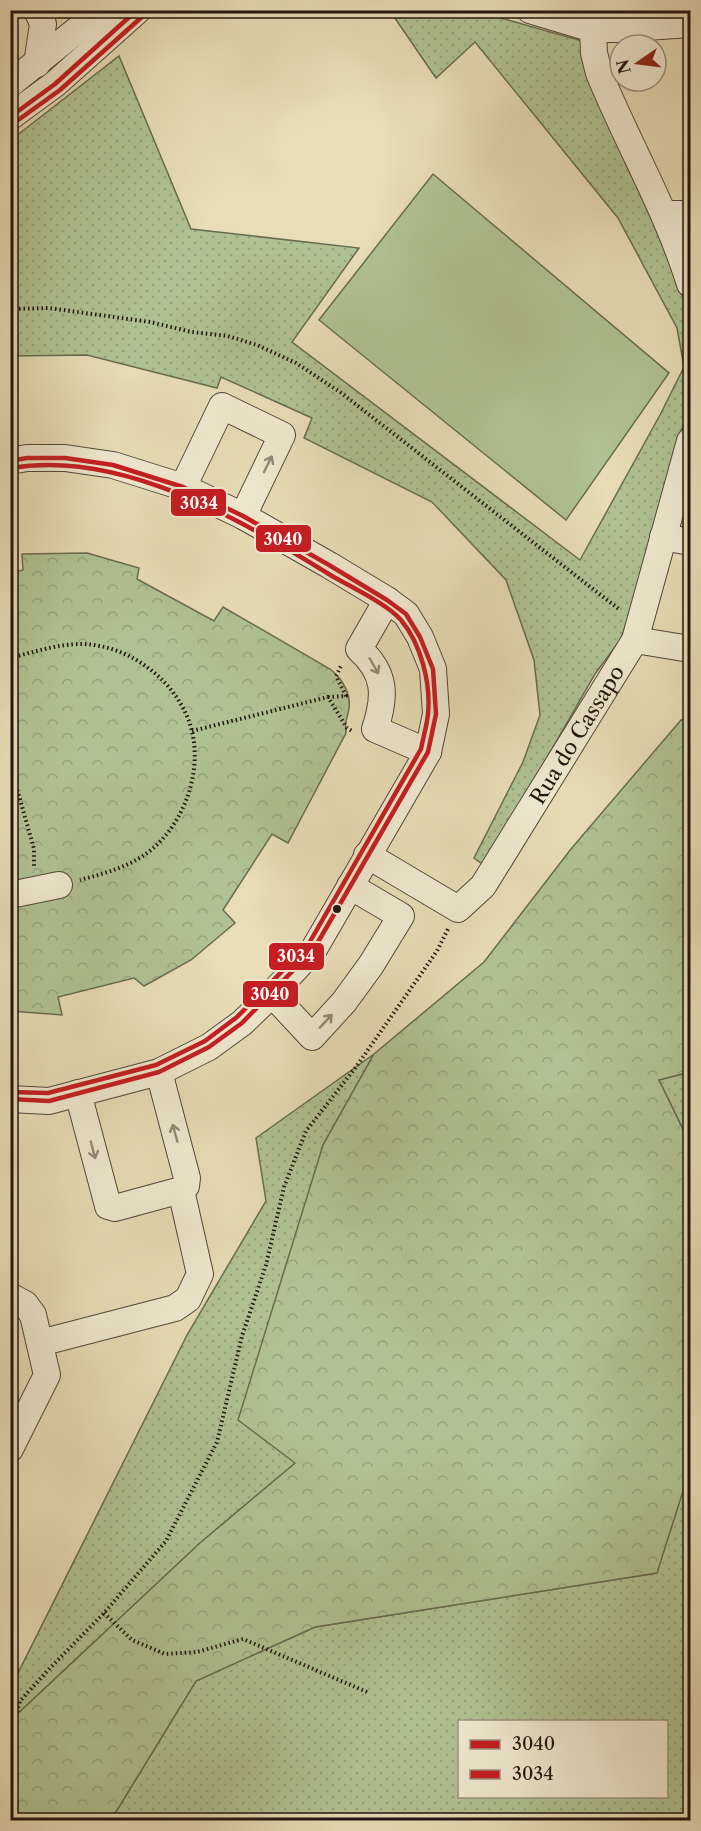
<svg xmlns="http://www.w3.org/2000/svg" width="701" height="1831" font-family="'Libre Caslon Text',serif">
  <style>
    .grass { fill: url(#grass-dots); stroke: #686c51; stroke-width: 1.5; fill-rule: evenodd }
    .forest { fill: url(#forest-crowns); stroke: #686c51; stroke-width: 1.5 }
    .garden { fill: #b0c293; stroke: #686c51; stroke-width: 1.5 }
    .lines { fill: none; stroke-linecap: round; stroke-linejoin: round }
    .minor-casing { stroke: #524739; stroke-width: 28 }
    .path { stroke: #20150f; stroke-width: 4; stroke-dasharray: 1.5 3; stroke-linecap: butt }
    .minor { stroke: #f0e9d0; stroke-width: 26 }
    .bus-1-casing { stroke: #f0e9d0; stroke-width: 9 }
    .bus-2-casing { stroke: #f0e9d0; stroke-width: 9 }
    .bus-1 { stroke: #c61d23; stroke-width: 4.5 }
    .bus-2 { stroke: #c61d23; stroke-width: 4.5 }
    .oneway { stroke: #928a79 }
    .bus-dot { fill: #20150f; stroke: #f0e9d0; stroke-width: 2 }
    .labels { text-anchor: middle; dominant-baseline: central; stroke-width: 5; stroke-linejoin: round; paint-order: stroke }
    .street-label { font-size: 21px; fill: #20150f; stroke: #f0e9d0 }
    .line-badge { stroke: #f0e9d0; stroke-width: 2 }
    .badge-label { font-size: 16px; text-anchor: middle; font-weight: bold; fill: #fff }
  </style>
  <defs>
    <pattern id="grass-dots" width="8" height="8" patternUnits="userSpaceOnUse" patternTransform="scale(1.5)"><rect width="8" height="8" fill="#b0c293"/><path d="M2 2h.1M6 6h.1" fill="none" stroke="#97a67e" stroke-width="1.8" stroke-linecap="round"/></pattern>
    <pattern id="forest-crowns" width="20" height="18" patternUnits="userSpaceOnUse" patternTransform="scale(1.5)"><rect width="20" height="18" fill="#b0c293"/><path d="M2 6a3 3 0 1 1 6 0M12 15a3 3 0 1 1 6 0" fill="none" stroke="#97a67e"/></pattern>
  </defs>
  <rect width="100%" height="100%" fill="#e8ddb7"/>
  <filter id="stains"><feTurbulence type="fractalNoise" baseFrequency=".00333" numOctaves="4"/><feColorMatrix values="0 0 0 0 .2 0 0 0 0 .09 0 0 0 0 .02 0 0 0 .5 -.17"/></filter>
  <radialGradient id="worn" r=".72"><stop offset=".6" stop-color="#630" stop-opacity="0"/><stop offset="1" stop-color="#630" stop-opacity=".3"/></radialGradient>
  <path class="grass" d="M390,11H476L586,42L686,303L690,330V400L649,554L621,639L595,674L485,866L474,858L523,762L540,715L534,660L506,580L432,502L304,438L312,418L221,377L217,388L87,355L11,356V140L119,56L191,229L359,248L292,342L580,560L660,415L684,367L677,328L618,218L475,42L436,78Z
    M374,1054L323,1145L296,1463L200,1543L11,1720L10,1689L187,1335L266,1201L256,1138Z
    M690,1072V1144L659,1080Z
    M690,1469V1820H111L196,1681L315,1627L656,1573ZM460,1722H666V1796H460Z"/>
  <path class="forest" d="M87,553L139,568L137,579L214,621L223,607L330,669C343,679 353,696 348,713C346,721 345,724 346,733L288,843L272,834L223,910L235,923L191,960L144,986L134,978L58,997L62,1015L11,1011L10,573L23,570L22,554Z
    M681,720H690V1072L659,1080L690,1144V1469L657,1573L315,1627L196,1681L111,1820H11V1720L200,1543L295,1463L238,1420L323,1145L374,1054L484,962L571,849Z"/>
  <path class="garden" d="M433,174L669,373L566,520L319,320Z"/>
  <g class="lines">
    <g class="minor-casing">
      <g id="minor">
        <path d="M37,10L43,24L37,64"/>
        <path d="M530,10L593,29H617L690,24"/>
        <path d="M593,29L594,53L599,73C628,144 667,210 690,284"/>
        <path d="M10,84L102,10"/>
        <path d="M10,117L55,84L138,10"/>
        <path d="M665,214H690"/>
        <path d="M10,461L27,458H65L113,465L183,487L243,516L329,565L387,600L406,614L420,637L433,669L436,714L428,752L314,949L272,994L242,1023L209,1047L159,1072L49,1101L10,1099"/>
        <path d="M183,487L222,406L282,435L243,516"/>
        <path d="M663,537L690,542"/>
        <path d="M387,600L359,649C386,673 386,696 375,729L428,752"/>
        <path d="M635,640L690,649"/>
        <path id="s1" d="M367,855L458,909L483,886L635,640L690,441"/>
        <path d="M10,895L59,885"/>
        <path d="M272,994L312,1037L344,1002L371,965L401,916L350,886"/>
        <path d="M78,1093L107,1202L108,1206L115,1208L181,1190L186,1186L187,1178L159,1072"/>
        <path d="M10,1296L25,1304L33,1315L47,1375L10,1449"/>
        <path d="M40,1343L175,1308L188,1299L200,1274L181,1190"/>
      </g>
    </g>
    <path class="path" d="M10,309L49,308L150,322L192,332L228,336L257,345L296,363L340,392L620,610
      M10,658C34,652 57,644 82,644C131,645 180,683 192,731C202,773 184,823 151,850C130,867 105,873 80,880
      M328,697L346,696L336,676L342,664
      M192,731L328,697L347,728L352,731
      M10,764L34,849V868
      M104,1613L132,1640L165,1654L197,1652L243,1639L367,1692
      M10,1738L20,1701L49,1669L104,1613L166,1541L217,1442L242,1336L266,1265L284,1187L306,1131L356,1067L437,951L448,929
      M10,1794L13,1820
      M12,1812L37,1820"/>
    <use href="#minor" class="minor"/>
    <g class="bus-1-casing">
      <path id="bus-1" d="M10,117L55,84L137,10
        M10,461L27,458H65L113,465L183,487L243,516L329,565L387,600L406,614L420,637L433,669L436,714L428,752L314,949L242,1023L209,1047L159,1072L49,1101L10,1099"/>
    </g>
    <g class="bus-2-casing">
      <path id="bus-2" d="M14,123L60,90L143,16
        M10,1092L48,1093L156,1065L205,1041L237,1017L308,945L421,749C423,738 427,725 428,714C431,683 421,644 401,620C387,604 351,587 332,576C241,520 122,449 11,468"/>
    </g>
    <use href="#bus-1" class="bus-1"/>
    <use href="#bus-2" class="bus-2"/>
  </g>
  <defs><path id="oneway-shaft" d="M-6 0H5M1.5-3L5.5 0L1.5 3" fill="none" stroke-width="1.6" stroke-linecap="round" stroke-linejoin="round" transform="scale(1.5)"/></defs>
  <g class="oneway">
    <use href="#oneway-shaft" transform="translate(268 464) rotate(-64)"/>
    <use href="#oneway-shaft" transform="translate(374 666) rotate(60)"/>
    <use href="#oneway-shaft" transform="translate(326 1021) rotate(-47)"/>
    <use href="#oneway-shaft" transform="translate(175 1133) rotate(-105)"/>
    <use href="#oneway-shaft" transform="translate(93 1150) rotate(75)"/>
  </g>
  <circle class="bus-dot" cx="337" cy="909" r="5"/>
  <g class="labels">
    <g class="street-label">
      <text stroke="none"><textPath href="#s1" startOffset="318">Rua do Cassapo</textPath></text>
    </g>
  </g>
  <g class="line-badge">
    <rect x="170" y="488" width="57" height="29" rx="6" fill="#c61d23"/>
    <rect x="255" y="524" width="57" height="29" rx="6" fill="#c61d23"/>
    <rect x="268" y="942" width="57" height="29" rx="6" fill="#c61d23"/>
    <rect x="242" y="980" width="57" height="28" rx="6" fill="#c61d23"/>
  </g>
  <g class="badge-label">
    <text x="199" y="509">3034</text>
    <text x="283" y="545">3040</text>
    <text x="296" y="962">3034</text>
    <text x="270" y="1000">3040</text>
  </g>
  <rect width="701" height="1831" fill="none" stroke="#e8ddb7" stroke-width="36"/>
  <rect x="12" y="12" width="677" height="1807" fill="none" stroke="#20150f" stroke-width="3"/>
  <rect x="18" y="18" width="665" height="1795" fill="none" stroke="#20150f" stroke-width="1.5"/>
  <rect x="458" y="1720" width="210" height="78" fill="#f0e9d0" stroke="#9d9483" stroke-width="1.5"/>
  <rect x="470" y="1740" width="30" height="9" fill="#c61d23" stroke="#9d9483" stroke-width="1.5"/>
  <text x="512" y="1750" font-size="18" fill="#20150f">3040</text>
  <rect x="470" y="1770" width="30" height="9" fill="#c61d23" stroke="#9d9483" stroke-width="1.5"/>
  <text x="512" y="1780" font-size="18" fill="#20150f">3034</text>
  <g transform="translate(638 63) rotate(256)"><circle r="28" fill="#f0e9d0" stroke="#9d9483" stroke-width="1.5"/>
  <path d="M0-4.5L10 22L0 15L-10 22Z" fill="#8f2418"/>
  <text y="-9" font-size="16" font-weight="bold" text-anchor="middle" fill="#20150f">N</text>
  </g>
  <rect width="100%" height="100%" filter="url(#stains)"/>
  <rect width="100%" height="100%" fill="url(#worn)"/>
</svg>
